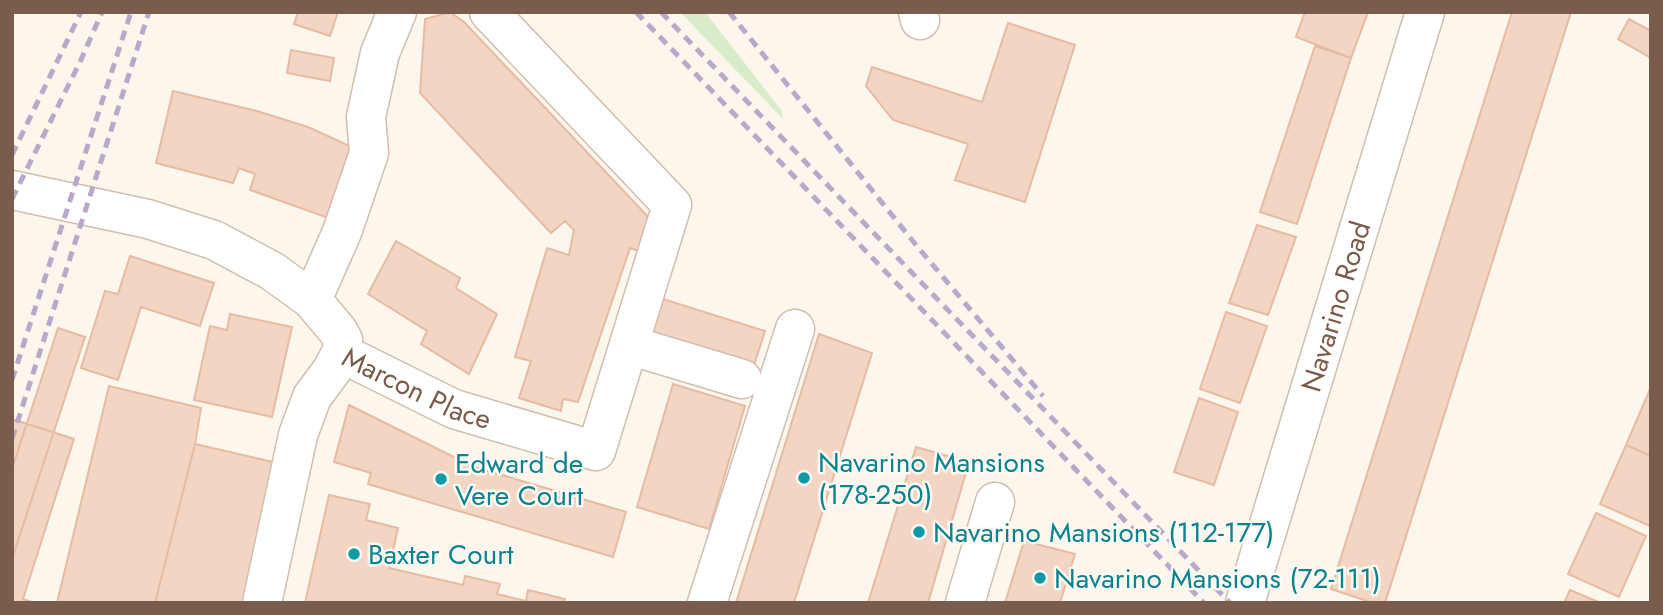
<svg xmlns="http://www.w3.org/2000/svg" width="1663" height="615" font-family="Jost,sans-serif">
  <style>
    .green { fill: #d8ecc9 }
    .building { fill: #f3d5c3; stroke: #e6bba3; stroke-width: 2 }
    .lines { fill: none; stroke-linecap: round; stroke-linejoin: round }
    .minor-casing { stroke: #d1beb0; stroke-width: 41 }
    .minor { stroke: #fff; stroke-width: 38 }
    .rail { stroke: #b9a8c9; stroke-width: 5; stroke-dasharray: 10 7; stroke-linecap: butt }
    .culture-dot { fill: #0f9aa8; stroke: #fffaf3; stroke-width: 2.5 }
    .labels { text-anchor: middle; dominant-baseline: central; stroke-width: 5; stroke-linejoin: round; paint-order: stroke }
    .street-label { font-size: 28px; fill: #7a5c4d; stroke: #fffaf3 }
    .culture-label { font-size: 28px; fill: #0d838f; stroke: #fffaf3; text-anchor: start }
  </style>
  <rect width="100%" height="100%" fill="#fdf6ec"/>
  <path class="green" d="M680,12H705L781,110L784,120Z"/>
  <path class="building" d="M298,12H338L330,36L294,24Z
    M450,12L464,22L652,221L642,252L630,248L578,402L563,399L561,411L519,398L531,361L515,357L547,248L569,255L574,230L565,221L551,233L420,93L425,19Z
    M1305,12H1368L1351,58L1296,37Z
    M1512,12H1571L1385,603H1373L1331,589Z
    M1629,19L1651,31V58L1618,39Z
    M1008,23L1075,45L1025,202L955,180L968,144L893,120L866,86L872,67L982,102Z
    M1315,46L1351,58L1297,224L1260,212Z
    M291,50L334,58L330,81L287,73Z
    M173,91L257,111L308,127L354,148L334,220L250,190L255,174L239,168L233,183L156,163Z
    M1257,225L1296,237L1268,315L1229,303Z
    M396,241L460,278L456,288L497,314L469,374L421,344L427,331L368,294Z
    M130,256L214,283L200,326L141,307L118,380L81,368L105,291L118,294Z
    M647,294L765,331L754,365L636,328Z
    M1226,312L1267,326L1240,403L1200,389Z
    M230,314L292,327L272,417L194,400L210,326L227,330Z
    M58,328L85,337L12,559V469Z
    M819,334L872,353L794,603H736Z
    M673,384L745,406L709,529L637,507Z
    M109,386L201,408L195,444L155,603H57Z
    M1651,387V456L1626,445Z
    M1199,398L1238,412L1214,485L1174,472Z
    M349,405L472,466L626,512L613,557L368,484L371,473L334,462Z
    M12,419L74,439L23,599L35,603H12Z
    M195,444L273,462L243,603H155Z
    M1626,445L1651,456L1650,526L1600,504Z
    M916,447L969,462L928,603H868Z
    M329,495L370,504L366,520L398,528L389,568L463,585L465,576L500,584L497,594L526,601L528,590L565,599L564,603H305Z
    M1596,513L1646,536L1619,597L1568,574Z
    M1024,541L1075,554L1060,603H1005Z
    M1570,590L1601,603H1564Z"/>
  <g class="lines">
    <g class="minor-casing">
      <g id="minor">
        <path d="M918,12L920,20"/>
        <path d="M12,190L148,219L214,240L272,271L312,300L338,331L343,340L341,353L332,370L312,397L298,435L262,603"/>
        <path d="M312,300L342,232L369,153L366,117L380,53L397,12"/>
        <path d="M629,345L742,379"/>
        <path id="s1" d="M341,353L454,409L596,451L672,205L489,12"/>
        <path d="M707,603L795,329"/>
        <path d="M965,603L995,502"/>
        <path id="s2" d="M1245,603L1425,12"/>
      </g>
    </g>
    <use href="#minor" class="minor"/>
    <path class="rail" d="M636,12L1204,603
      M661,12L1230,603
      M729,12L916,245L1043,396
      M12,155L81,12
      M12,199L80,62L102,12
      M12,380L131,12
      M12,439L149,12"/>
  </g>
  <g class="culture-dot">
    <circle cx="804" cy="478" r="7"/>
    <circle cx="441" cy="479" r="7"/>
    <circle cx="919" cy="532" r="7"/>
    <circle cx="354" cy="554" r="7"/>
    <circle cx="1040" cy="578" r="7"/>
  </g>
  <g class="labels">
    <g class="street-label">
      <text stroke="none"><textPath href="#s2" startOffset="310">Navarino Road</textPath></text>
      <text stroke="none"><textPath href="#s1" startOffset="84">Marcon Place</textPath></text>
    </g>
    <g class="culture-label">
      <text x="818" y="462">Navarino Mansions<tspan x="818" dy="32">(178-250)</tspan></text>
      <text x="455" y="463">Edward de<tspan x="455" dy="32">Vere Court</tspan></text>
      <text x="933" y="532">Navarino Mansions (112-177)</text>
      <text x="368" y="554">Baxter Court</text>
      <text x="1054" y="578">Navarino Mansions (72-111)</text>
    </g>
  </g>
  <rect width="1663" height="615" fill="none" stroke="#7a5c4d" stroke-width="28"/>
</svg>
